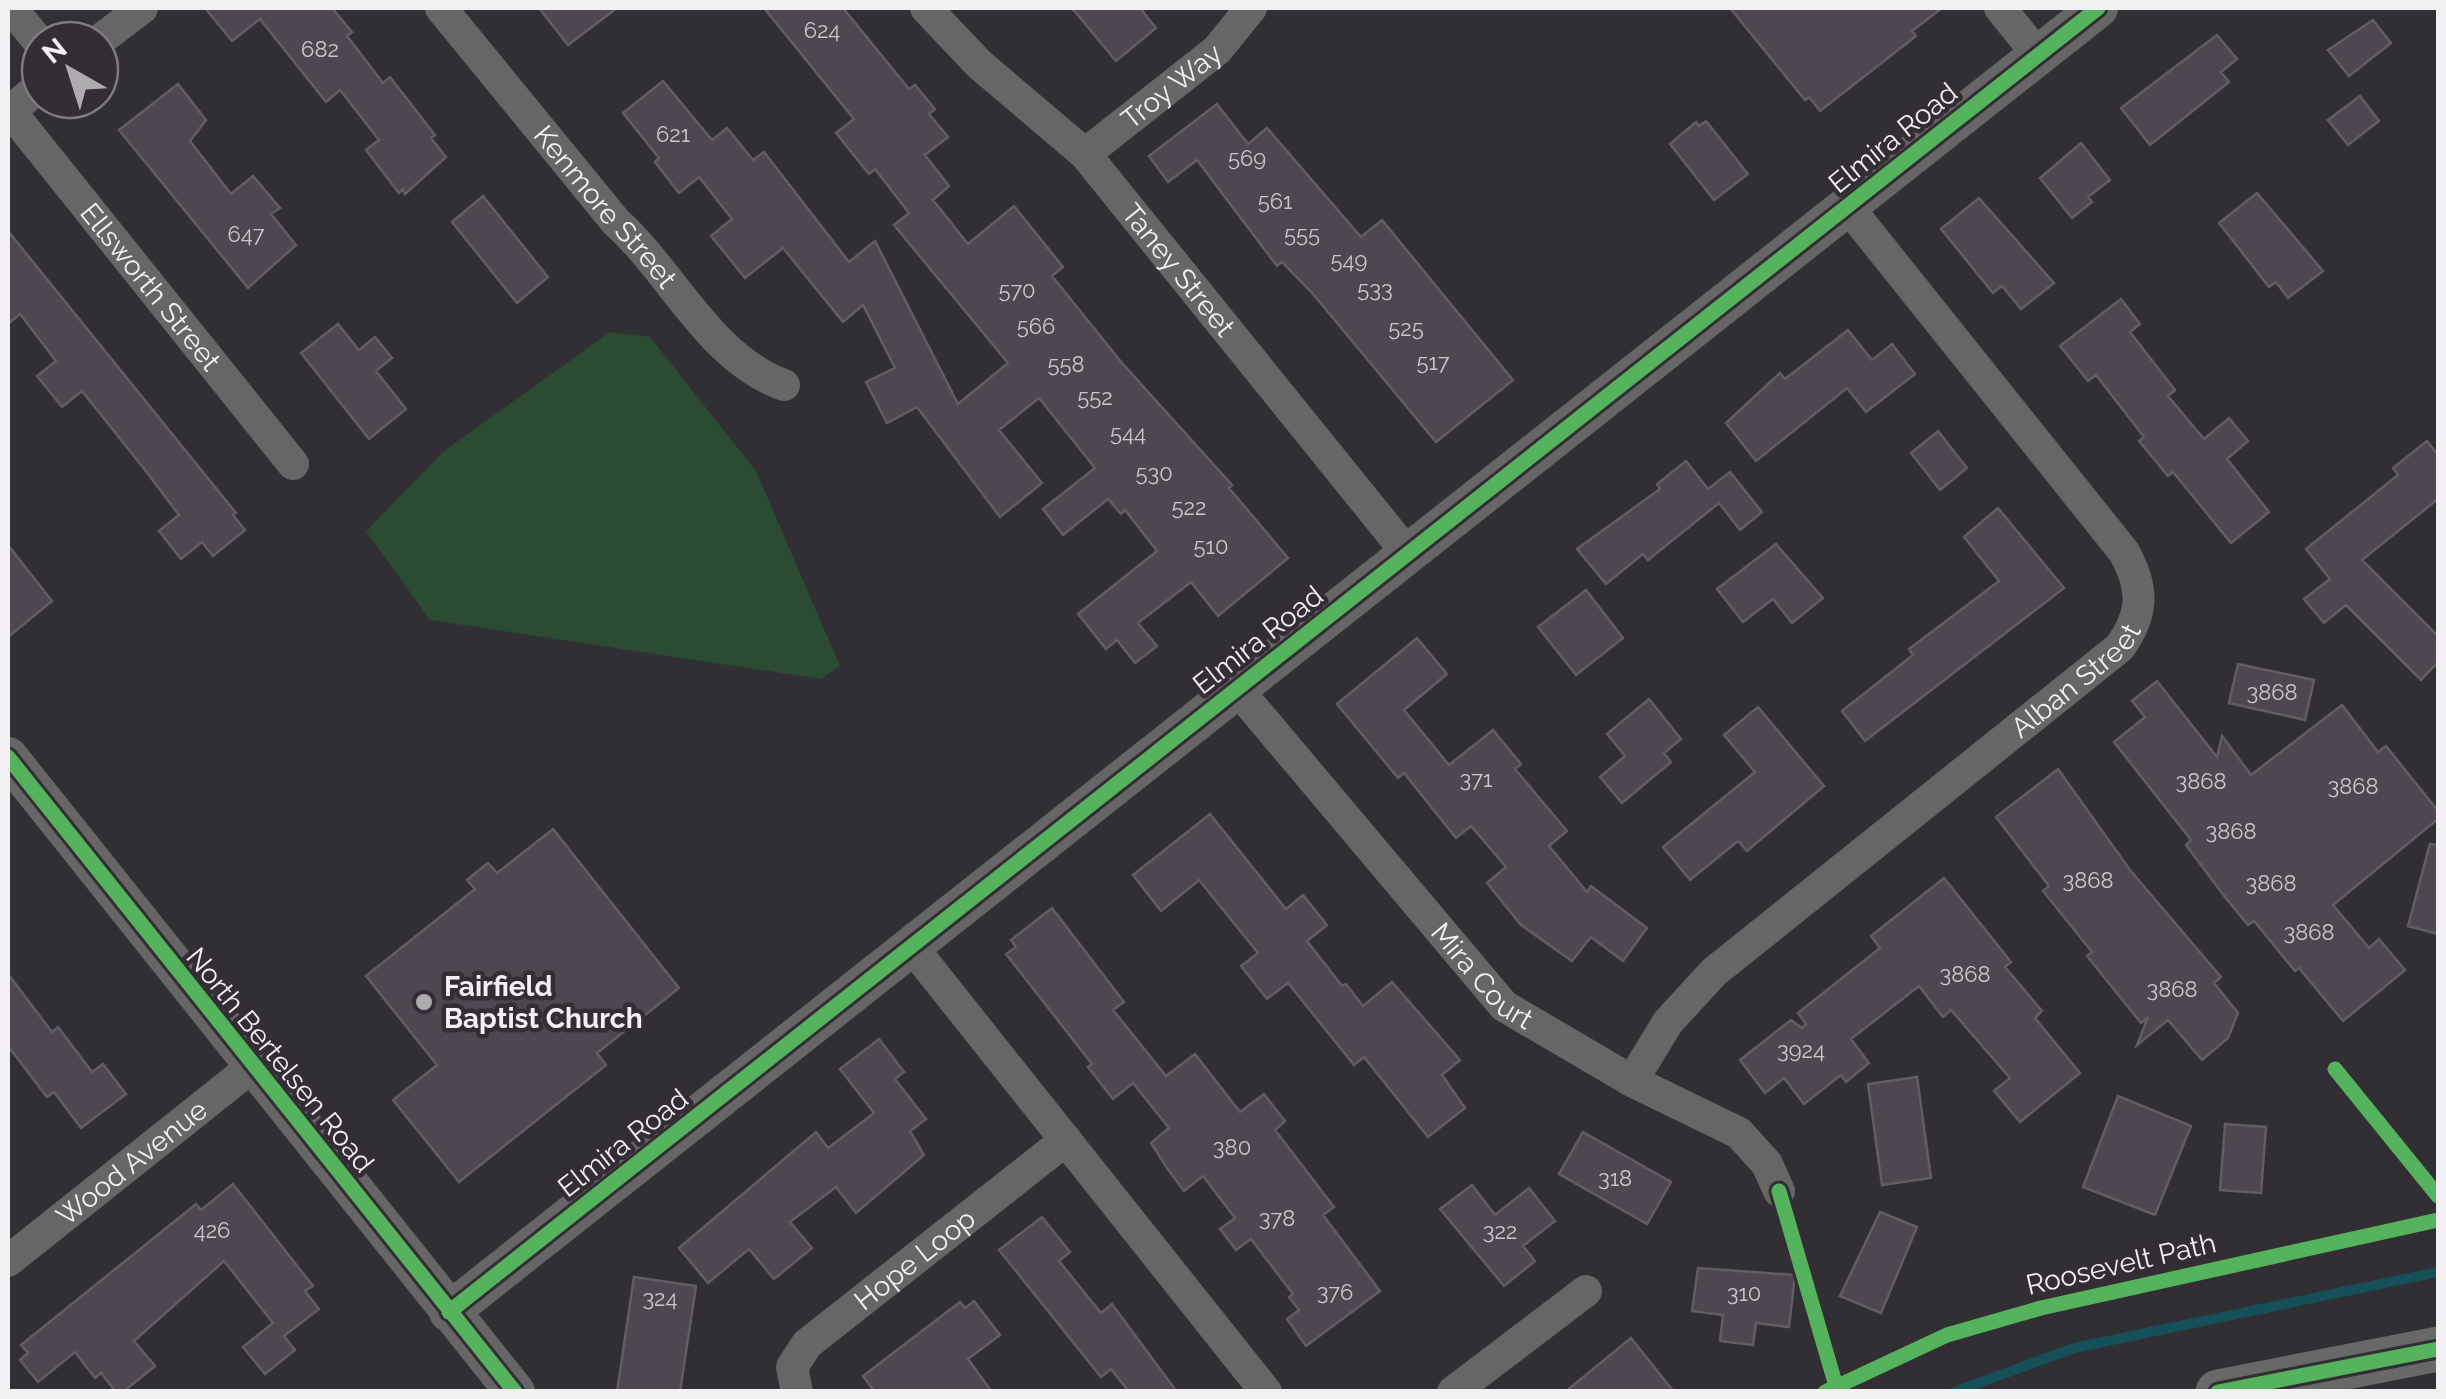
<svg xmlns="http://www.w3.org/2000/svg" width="2446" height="1399" font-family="Raleway,sans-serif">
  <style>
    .green { fill: #2c4b33 }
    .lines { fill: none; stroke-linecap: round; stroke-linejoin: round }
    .stream { stroke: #154f57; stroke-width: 10 }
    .building { fill: #4e4751; stroke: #605e61; stroke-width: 2.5 }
    .minor { stroke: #676566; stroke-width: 32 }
    .tertiary { stroke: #676566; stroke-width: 40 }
    .secondary { stroke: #696869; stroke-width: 45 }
    .cycleway-casing { stroke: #322e34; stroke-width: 21 }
    .cycleway { stroke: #56b35d; stroke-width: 15 }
    .poi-dot { fill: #afacb0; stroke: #322e34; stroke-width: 4 }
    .labels { text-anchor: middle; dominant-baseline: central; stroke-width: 9; stroke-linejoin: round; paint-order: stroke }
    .number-label { font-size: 22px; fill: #cac6cb }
    .street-label { font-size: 28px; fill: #f3f0f4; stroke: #322e34 }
    .poi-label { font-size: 28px; font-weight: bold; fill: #f3f0f4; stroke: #322e34; text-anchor: start }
  </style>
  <rect width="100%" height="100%" fill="#312f33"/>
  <path class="green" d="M610,332L650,337L756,471L840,666L821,679L430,620L366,531L444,451Z"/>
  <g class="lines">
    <path class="stream" d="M1954,1392L2074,1348L2438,1272"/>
  </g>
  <path class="building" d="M205,8H332L352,32L347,36L383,83L390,77L435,135L431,138L446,157L405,194L403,189L399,193L366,150L379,140L340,90L326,102L260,19L232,41Z
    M539,8H617L568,45Z
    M764,8H843L909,89L915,85L935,109L929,114L948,137L925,155L949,186L933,200L968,244L1014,206L1063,267L1052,276L1122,363L1232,485L1229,488L1288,558L1218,616L1191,582L1138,623L1157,646L1135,663L1117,640L1106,649L1078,614L1157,551L1125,510L1121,514L1108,499L1063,535L1043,509L1095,468L1039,398L999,430L1042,483L1000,517L917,407L887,423L866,382L895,368L863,305L843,322L783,248L745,278L711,236L732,219L699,177L679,193L655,162L659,158L623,113L663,81L712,140L727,128L753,160L764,152L849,262L875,241L958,404L1008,363L894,225L909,213L875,169L869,174L836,133L854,119Z
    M1072,8H1140L1156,28L1116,61Z
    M1730,8H1942L1912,31L1916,36L1820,111L1809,97L1805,100Z
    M2373,20L2391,43L2349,76L2328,50Z
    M2217,35L2237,59L2221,72L2229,82L2150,145L2121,108Z
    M178,84L206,120L190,141L231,194L253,176L280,208L271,214L296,245L248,288L119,130Z
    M2360,96L2379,121L2348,145L2328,120Z
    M1217,104L1248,144L1267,128L1361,237L1382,220L1513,380L1436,442L1313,294L1282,262L1277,266L1197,160L1168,182L1149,156Z
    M1706,121L1748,174L1714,200L1670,144L1696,122L1699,126Z
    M2081,143L2110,180L2088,197L2092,202L2072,218L2040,178Z
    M2257,193L2323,271L2288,298L2276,282L2269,287L2219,223Z
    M483,196L548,277L517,303L452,222Z
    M1979,198L2054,283L2021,309L2002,286L1993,293L1941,229Z
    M8,231L236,513L233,515L245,530L213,556L202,542L181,559L159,531L179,515L145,470L82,391L62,407L37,376L56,361L20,314L8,324Z
    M2121,299L2140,324L2130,332L2175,390L2168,396L2204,439L2229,418L2248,441L2227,459L2269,512L2231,543L2173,472L2168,476L2139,441L2144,437L2096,375L2088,381L2060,346Z
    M338,324L359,350L375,337L392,358L376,371L406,409L369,439L301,353Z
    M1848,330L1872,360L1892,344L1915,374L1866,412L1847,388L1756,461L1726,423L1780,373L1785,379Z
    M1938,431L1967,468L1940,490L1911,453Z
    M2427,441L2438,455V499L2362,560L2438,636V662L2421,680L2346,605L2324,623L2304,599L2330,579L2306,549L2398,475L2393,468Z
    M1686,461L1708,489L1730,472L1762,512L1740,530L1719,503L1648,560L1643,554L1606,584L1577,549L1660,489L1657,484Z
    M1998,508L2064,588L1865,741L1842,711L1913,655L1909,649L1999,581L1964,537Z
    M1776,544L1823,598L1792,623L1773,599L1743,622L1717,589Z
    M8,545L52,601L8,637Z
    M1586,590L1623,638L1576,675L1538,627Z
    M1417,638L1447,674L1404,710L1449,765L1493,730L1521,764L1515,769L1567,831L1549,846L1587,892L1591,886L1647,928L1623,961L1591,937L1572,961L1521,925L1487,883L1506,867L1471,826L1456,838L1404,773L1398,778L1337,704Z
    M2238,664L2314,680L2305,720L2229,703Z
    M2157,681L2217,757L2222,736L2251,775L2342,705L2378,752L2386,746L2438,811V819L2333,905L2369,948L2379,939L2405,970L2343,1021L2299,968L2295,971L2254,921L2248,925L2225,897L2186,845L2191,840L2114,742L2145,717L2132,701Z
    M1649,699L1681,739L1664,753L1671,762L1622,803L1600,777L1625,756L1607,734Z
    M1758,707L1824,786L1747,851L1738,841L1690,880L1663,847L1755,772L1724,735Z
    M2058,769L2130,870L2221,977L2214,983L2238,1013L2228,1038L2202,1060L2168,1020L2137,1045L2148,1017L2141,1023L2087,956L2092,952L2043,891L2049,886L1996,817Z
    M1210,814L1286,909L1303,895L1327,925L1307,941L1342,986L1346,984L1363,1006L1392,982L1460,1060L1442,1075L1465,1108L1428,1137L1364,1057L1354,1065L1288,983L1267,999L1241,966L1258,953L1199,880L1161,911L1133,875Z
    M553,829L679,988L597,1053L606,1065L459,1182L393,1100L437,1065L366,976L475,889L467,880L488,863L497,873Z
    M2430,844L2438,845V934L2408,926Z
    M1944,878L2011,962L2005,967L2042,1011L2035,1018L2080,1073L2020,1122L1994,1091L2010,1078L1951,1010L1943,1017L1919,986L1851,1039L1869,1063L1846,1082L1841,1075L1804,1104L1784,1078L1765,1093L1740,1060L1791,1020L1802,1028L1806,1024L1798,1013L1880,948L1871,936Z
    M1052,908L1124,1002L1113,1010L1166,1076L1195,1054L1240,1112L1264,1094L1285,1121L1275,1130L1334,1207L1323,1215L1380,1291L1306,1346L1287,1319L1299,1310L1289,1297L1293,1294L1251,1239L1236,1250L1220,1229L1235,1218L1203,1176L1184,1191L1167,1168L1151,1143L1169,1128L1133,1083L1113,1099L1088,1067L1092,1064L1006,954L1016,947L1011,940Z
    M8,974L52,1032L58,1027L92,1072L103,1064L126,1094L81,1128L54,1092L47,1097L8,1046Z
    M879,1039L904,1072L895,1079L926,1119L910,1131L924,1155L856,1213L836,1187L790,1222L812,1248L774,1279L749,1249L708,1283L679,1248L816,1132L828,1148L874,1113L840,1069Z
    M1917,1077L1931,1178L1882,1185L1868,1084Z
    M2118,1096L2191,1126L2155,1215L2083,1187Z
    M2225,1124L2266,1127L2261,1193L2220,1190Z
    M1583,1132L1671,1182L1647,1224L1559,1174Z
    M233,1184L313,1286L305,1291L319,1309L284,1336L295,1350L265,1374L243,1347L273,1323L224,1261L134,1341L155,1366L123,1392H116L101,1373L95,1378L75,1352L38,1382L20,1360L28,1353L21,1345L196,1204L201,1210Z
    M1472,1185L1495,1215L1529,1188L1555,1221L1523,1246L1535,1261L1504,1286L1440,1209Z
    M1880,1212L1917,1227L1881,1313L1840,1296Z
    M1042,1217L1070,1252L1059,1261L1101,1313L1112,1304L1177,1392H1129L1111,1369L1101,1377L999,1250Z
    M1698,1268L1795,1275L1789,1327L1756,1323L1753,1345L1720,1341L1723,1315L1692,1311Z
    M634,1277L696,1286L680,1392H617Z
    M974,1301L1000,1335L968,1359L992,1392H875L863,1376L960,1302L965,1308Z
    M1631,1338L1674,1392H1565Z"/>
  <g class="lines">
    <g class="minor">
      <path d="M11,8L40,43"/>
      <path id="s1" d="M441,8L616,222C673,273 709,358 784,385"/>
      <path id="s2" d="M926,8L979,64L1085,154L1408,554"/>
      <path d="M2000,8L2038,55"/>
      <path d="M100,40L142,8"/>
      <path id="s3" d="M10,111L293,464"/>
      <path d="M8,113L40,86"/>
      <path id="s4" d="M1085,154L1217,50L1251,8"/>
      <path id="s5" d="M1237,689L1504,1006L1632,1081L1739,1133L1767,1164L1779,1191"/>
      <path d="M912,947L1266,1392"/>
      <path id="s6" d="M1632,1081L1668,1022L1714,972L2120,647C2144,613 2144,588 2124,552L1848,207"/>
      <path id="s7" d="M8,1261L253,1066"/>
      <path id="s8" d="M797,1392L792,1367L807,1344L1066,1140"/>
      <path d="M1453,1392L1586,1291"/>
    </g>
    <path class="tertiary" d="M8,757L515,1392
      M449,1312L2098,8"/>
    <path class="secondary" d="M2218,1392L2438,1349"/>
    <g class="cycleway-casing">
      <path id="cycleway" d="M8,757L515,1392
        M2335,1069L2438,1196
        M1779,1191L1836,1386
        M449,1312L2098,8
        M1825,1392L1947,1335L2041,1308L2438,1220
        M2218,1392L2438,1349"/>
    </g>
    <use href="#cycleway" class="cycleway"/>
  </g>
  <circle class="poi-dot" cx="424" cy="1002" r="10"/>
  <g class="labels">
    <g class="number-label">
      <text x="822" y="30">624</text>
      <text x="320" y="49">682</text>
      <text x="673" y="134">621</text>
      <text x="1247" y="158">569</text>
      <text x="1275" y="201">561</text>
      <text x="246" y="234">647</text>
      <text x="1302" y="234">555</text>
      <text x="1349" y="260">549</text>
      <text x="1375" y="289">533</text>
      <text x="1017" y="290">570</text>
      <text x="1036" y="326">566</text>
      <text x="1406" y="328">525</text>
      <text x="1433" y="362">517</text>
      <text x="1066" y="364">558</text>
      <text x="1095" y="397">552</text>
      <text x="1128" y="433">544</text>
      <text x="1154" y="473">530</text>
      <text x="1189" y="507">522</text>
      <text x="1211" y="546">510</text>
      <text x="2272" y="692">3868</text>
      <text x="1476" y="779">371</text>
      <text x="2201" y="781">3868</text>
      <text x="2353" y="786">3868</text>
      <text x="2231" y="831">3868</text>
      <text x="2088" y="880">3868</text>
      <text x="2271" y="883">3868</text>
      <text x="2309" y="932">3868</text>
      <text x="1965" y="974">3868</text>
      <text x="2172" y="989">3868</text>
      <text x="1801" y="1050">3924</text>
      <text x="1232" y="1147">380</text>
      <text x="1615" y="1178">318</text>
      <text x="1277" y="1218">378</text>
      <text x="212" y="1230">426</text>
      <text x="1500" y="1231">322</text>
      <text x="1335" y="1292">376</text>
      <text x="1744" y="1293">310</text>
      <text x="660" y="1298">324</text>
    </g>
    <g class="street-label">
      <text stroke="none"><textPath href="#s4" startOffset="110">Troy Way</textPath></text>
      <text transform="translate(1893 138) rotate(-39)">Elmira Road</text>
      <text stroke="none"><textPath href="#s1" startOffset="258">Kenmore Street</textPath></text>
      <text stroke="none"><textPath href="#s2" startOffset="365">Taney Street</textPath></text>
      <text stroke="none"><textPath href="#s3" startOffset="225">Ellsworth Street</textPath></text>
      <text transform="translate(1258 640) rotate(-38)">Elmira Road</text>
      <text stroke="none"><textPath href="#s6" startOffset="602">Alban Street</textPath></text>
      <text stroke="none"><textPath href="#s5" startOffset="378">Mira Court</textPath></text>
      <text transform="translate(280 1060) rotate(51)">North Bertelsen Road</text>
      <text transform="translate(623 1143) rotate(-38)">Elmira Road</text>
      <text stroke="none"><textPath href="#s7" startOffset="158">Wood Avenue</textPath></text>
      <text stroke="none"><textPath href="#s8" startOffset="190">Hope Loop</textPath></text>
      <text transform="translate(2121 1264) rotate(-13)">Roosevelt Path</text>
    </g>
    <g class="poi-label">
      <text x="444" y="986">Fairfield<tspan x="444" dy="32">Baptist Church</tspan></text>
    </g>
  </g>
  <rect width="2446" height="1399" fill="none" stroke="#f3f0f4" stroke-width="20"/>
  <g transform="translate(70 70) rotate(321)"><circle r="48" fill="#322e34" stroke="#7f7c81" stroke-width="2.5"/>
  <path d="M0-8L18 38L0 25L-18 38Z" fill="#afacb0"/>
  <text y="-15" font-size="28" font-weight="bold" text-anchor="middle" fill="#f3f0f4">N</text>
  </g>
</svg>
